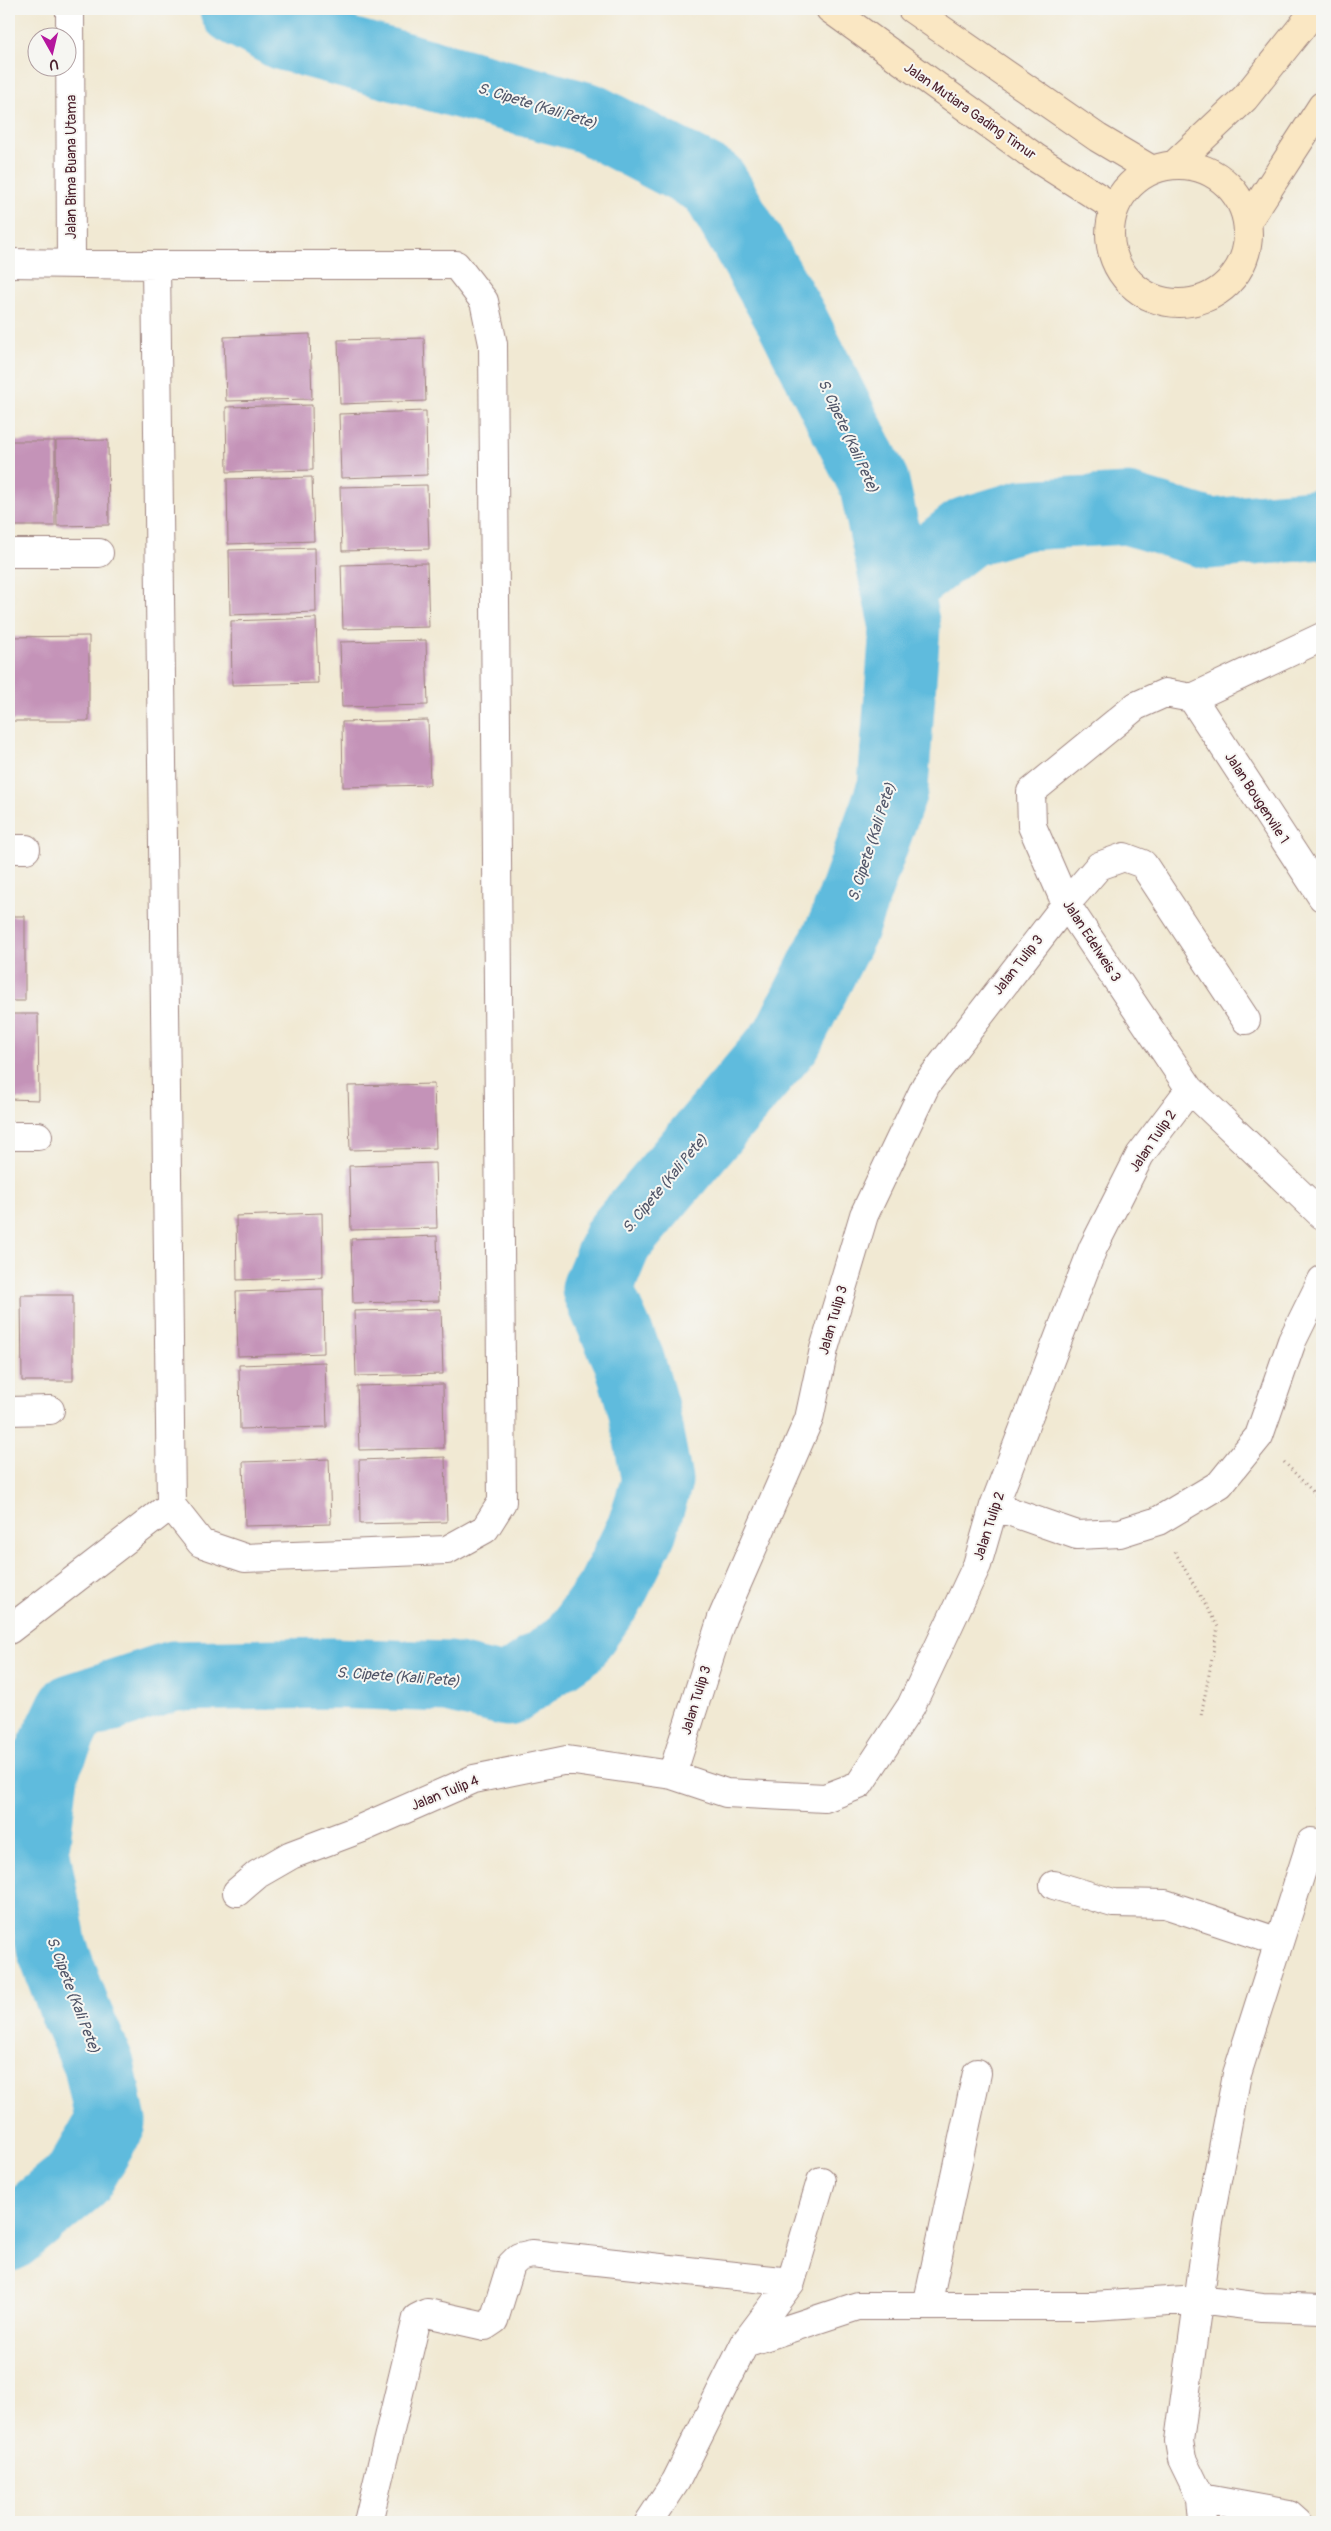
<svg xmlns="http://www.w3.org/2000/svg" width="1331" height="2531" font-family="Pangolin,sans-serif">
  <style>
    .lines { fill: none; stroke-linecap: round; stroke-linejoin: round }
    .river { stroke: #5fbbdd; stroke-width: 71 }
    .building { fill: #c493b8 }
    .street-casing { stroke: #9e847f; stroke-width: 30 }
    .secondary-casing { stroke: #9e847f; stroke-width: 30 }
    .path { stroke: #9e847f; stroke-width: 3; stroke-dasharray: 1 4; stroke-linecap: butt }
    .street { stroke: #fff; stroke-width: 28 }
    .secondary { stroke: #fae7c3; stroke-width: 28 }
    .labels { text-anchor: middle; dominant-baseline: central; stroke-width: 4; stroke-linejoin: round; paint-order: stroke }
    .street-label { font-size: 14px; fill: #4a1f2b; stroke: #f6f6f2 }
    .water-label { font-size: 15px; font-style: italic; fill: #515669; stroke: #f6f6f2 }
  </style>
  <rect width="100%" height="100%" fill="#f6f6f2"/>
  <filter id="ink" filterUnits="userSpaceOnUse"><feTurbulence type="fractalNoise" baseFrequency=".02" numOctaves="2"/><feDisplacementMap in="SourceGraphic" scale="10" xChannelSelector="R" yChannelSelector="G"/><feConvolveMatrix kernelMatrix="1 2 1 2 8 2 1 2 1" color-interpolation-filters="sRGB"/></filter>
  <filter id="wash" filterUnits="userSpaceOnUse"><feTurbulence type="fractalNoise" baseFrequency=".0096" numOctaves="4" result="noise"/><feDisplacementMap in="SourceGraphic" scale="20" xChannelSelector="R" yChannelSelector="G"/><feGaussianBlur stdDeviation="1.12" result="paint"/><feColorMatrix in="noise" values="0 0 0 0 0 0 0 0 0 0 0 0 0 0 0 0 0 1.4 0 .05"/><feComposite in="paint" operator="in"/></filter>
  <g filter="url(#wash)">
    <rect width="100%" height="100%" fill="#f1e9d3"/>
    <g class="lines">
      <path class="river" d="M896,587L967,532L1024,515L1127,509L1210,534L1322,524
        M9,2236L78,2179L111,2122L99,2065L76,2013L52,1948L34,1849L44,1768L72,1709L173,1676L331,1673L448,1677L507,1691L573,1645L611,1592L642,1529L657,1481L643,1408L629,1360L597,1289L618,1239L787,1039L843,927L893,787L905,627L874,483L792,320L713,183L588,118L283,35L235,9"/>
    </g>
    <g id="blocks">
      <path class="building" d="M310,334L312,399L226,401L224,337Z
        M424,338L426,401L340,404L338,340Z
        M312,405L313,470L227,472L226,407Z
        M426,411L427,475L341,478L339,414Z
        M108,440L109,525L57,526L56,441Z
        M9,441H55V526H9Z
        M312,477L314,541L228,544L227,479Z
        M427,485L429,549L342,551L340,487Z
        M315,548L316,612L230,615L229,550Z
        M427,563L429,627L343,629L341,565Z
        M316,618L318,683L232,685L231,621Z
        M89,636V721H9V637Z
        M426,640L428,705L342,707L340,642Z
        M428,720L430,785L343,787L342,722Z
        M9,916H25V1001H9Z
        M9,1014H38L39,1100L9,1099Z
        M434,1084L436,1148L350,1150L348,1086Z
        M435,1163L437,1228L351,1230L349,1166Z
        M322,1213L323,1277L237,1280L236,1216Z
        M437,1236L439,1301L353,1303L351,1239Z
        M323,1289L324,1353L238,1356L236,1292Z
        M21,1295H73V1381H22Z
        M441,1309L443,1374L356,1376L354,1311Z
        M325,1362L327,1427L240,1429L239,1365Z
        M443,1384L444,1448L359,1450L357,1386Z
        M445,1457L447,1522L360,1524L359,1460Z
        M329,1459L331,1524L245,1526L243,1462Z"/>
    </g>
  </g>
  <g filter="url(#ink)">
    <use href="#blocks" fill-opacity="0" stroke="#9e847f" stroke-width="1"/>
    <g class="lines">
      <g class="street-casing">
        <path id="street" d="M70,9L71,262
          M9,263L156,265L171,1505L201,1543L245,1558L447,1550L485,1529L502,1502L493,344L484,301L456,265H156
          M9,553H99
          M1192,698L1165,693L1136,706L1031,792L1032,826L1066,904L1190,1089L1322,1215
          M1192,698L1322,897
          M1192,698L1322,637
          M9,849H26
          M9,1136H38
          M9,1411L50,1410
          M994,1506L1077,1535L1120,1533L1158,1521L1220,1484L1259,1436L1292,1341L1322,1280
          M9,1630L171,1505
          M672,1775L722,1618L809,1419L824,1349L864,1215L926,1085L1066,904L1099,866L1124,857L1143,864L1246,1020
          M1054,1885L1113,1903L1165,1904L1279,1942
          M237,1892L258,1874L291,1855L360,1829L474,1779L567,1760L672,1775L726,1793L825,1798L859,1785L911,1706L977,1565L994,1506L1093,1248L1140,1155L1190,1089
          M927,2306L977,2073
          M745,2343L858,2306H1093L1199,2299L1262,2307L1322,2309
          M1201,2498L1289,2514L1298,2522
          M368,2522L417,2318L427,2313L485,2326L494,2320L511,2265L519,2257L532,2254L791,2282
          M649,2522L676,2481L745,2343L791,2282L821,2181
          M1203,2522L1201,2498L1182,2459L1179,2441L1209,2222L1237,2074L1311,1842L1322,1844"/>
      </g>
      <g class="secondary-casing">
        <path id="secondary" d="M830,9L1036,158L1115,208
          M912,9L1098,138L1152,170
          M1174,165L1245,98L1316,9
          M1110 234a69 69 0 1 1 138 0a69 69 0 1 1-138 0Z
          M1247,222L1322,106"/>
      </g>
      <path class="path" d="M1284,1462L1322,1501
        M1175,1552L1218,1627L1201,1716
        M1320,1809L1322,1799"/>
      <use href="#street" class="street"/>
      <use href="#secondary" class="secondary"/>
    </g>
  </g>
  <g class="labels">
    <g class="street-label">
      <text transform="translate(970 111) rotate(35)">Jalan Mutiara Gading Timur</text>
      <text transform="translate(71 167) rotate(-90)">Jalan Bima Buana Utama</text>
      <text transform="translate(1257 798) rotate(57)">Jalan Bougenvile 1</text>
      <text transform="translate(1092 941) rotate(57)">Jalan Edelweis 3</text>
      <text transform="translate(1018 965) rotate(-52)">Jalan Tulip 3</text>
      <text transform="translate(1153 1141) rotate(-56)">Jalan Tulip 2</text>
      <text transform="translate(833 1320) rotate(-74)">Jalan Tulip 3</text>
      <text transform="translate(989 1526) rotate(-72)">Jalan Tulip 2</text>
      <text transform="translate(696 1700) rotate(-73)">Jalan Tulip 3</text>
      <text transform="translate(445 1793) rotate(-22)">Jalan Tulip 4</text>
    </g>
    <g class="water-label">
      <text transform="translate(537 106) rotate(17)">S. Cipete (Kali Pete)</text>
      <text transform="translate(848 436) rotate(65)">S. Cipete (Kali Pete)</text>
      <text transform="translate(872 842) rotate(-72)">S. Cipete (Kali Pete)</text>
      <text transform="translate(665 1184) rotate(-50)">S. Cipete (Kali Pete)</text>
      <text transform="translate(398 1677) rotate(4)">S. Cipete (Kali Pete)</text>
      <text transform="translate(73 1995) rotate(69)">S. Cipete (Kali Pete)</text>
    </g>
  </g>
  <rect width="1331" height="2531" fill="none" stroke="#f6f6f2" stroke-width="30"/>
  <g transform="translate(52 52) rotate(172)"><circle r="24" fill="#f6f6f2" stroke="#b1a0a2"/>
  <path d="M0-4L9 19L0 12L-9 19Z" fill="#b5179e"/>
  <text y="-8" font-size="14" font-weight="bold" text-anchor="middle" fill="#4a1f2b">U</text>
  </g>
</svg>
